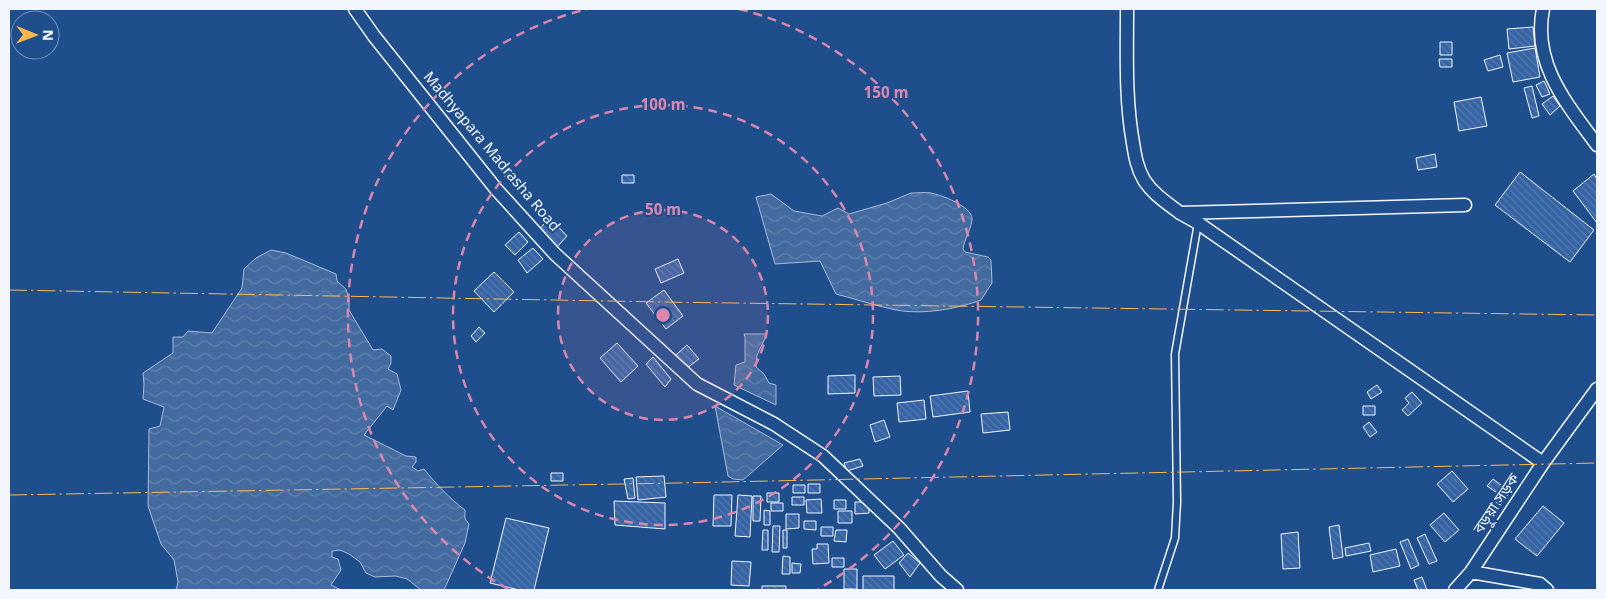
<svg xmlns="http://www.w3.org/2000/svg" width="1606" height="599" font-family="Georgia,'Noto Sans Bengali',serif">
  <style>
    .water { fill: url(#water-waves); stroke: #a8bbd7 }
    .building { fill: url(#building-back-hatch); stroke: #f2f6ff }
    .lines { fill: none; stroke-linecap: round; stroke-linejoin: round }
    .service-casing { stroke: #f2f6ff; stroke-width: 9 }
    .minor-casing { stroke: #f2f6ff; stroke-width: 15 }
    .service { stroke: #1f4e8c; stroke-width: 6 }
    .minor { stroke: #1f4e8c; stroke-width: 12 }
    .power { stroke: #ffb74d; stroke-width: 1; stroke-dasharray: 18 4 2.5 4; stroke-linecap: butt }
    .ring { fill: none; stroke: #da87ad; stroke-width: 2.5; stroke-dasharray: 9 6 }
    .labels { text-anchor: middle; dominant-baseline: central; stroke-width: 4; stroke-linejoin: round; paint-order: stroke }
    .street-label { font-size: 15px; fill: #f2f6ff; stroke: #1f4e8c }
    .centre { fill: #da87ad; stroke: #1f4e8c; stroke-width: 2.5 }
    .ring-label { font-size: 15px; text-anchor: middle; font-weight: bold; fill: #da87ad; stroke: #1f4e8c; stroke-width: 4; stroke-linejoin: round; paint-order: stroke }
  </style>
  <defs>
    <pattern id="water-waves" width="16" height="10" patternUnits="userSpaceOnUse" patternTransform="scale(1.25)"><rect width="16" height="10" fill="#446ba0"/><path d="M0 5q4-4 8 0t8 0" fill="none" stroke="#5f81ae"/></pattern>
    <pattern id="building-back-hatch" width="6" height="6" patternUnits="userSpaceOnUse" patternTransform="scale(1.25)"><rect width="6" height="6" fill="#3563a3"/><path d="M-1 5l2 2M0 0l6 6M5-1l2 2" fill="none" stroke="#537ab1"/></pattern>
  </defs>
  <rect width="100%" height="100%" fill="#1f4e8c"/>
  <path class="water" d="M911,193C917,193 924,192 931,193C941,195 972,206 972,219C972,227 964,240 963,249L965,252L988,257L991,260L992,283L981,300C957,309 923,315 896,310C876,306 856,299 836,294L820,261L775,264L756,197L771,194L794,211L822,216L838,208L849,214L887,203Z
    M271,250L286,253L336,274L337,281L346,289L349,299V310L373,350L382,349L391,356V363L388,369L397,374L401,390L393,410L387,406L364,435L406,456L416,457V462L412,467L418,471L424,469C436,484 449,498 465,510V519L469,524L465,543L444,590H421L407,579L396,576L375,577L366,573L360,562L349,554L340,550L332,551V557L338,559L341,570L331,585L341,590H176L178,582L174,560L161,544L148,506L149,429L160,426L164,407L143,399L144,384L143,373L173,353V337H183L188,331L212,333L242,288L244,269L256,258Z
    M744,334H767L757,355L756,367L764,374L769,383L776,385V405L734,385L736,365L745,362V337Z
    M715,406L783,445L743,480L733,479L728,476Z"/>
  <path class="building" d="M1533,27L1535,46L1509,49L1507,29Z
    M1440,42H1452V55H1440Z
    M1535,48L1540,77L1513,82L1507,53Z
    M1500,55L1503,67L1488,71L1484,60Z
    M1439,59H1452V67H1440Z
    M1544,81L1550,94L1542,97L1536,85Z
    M1532,86L1539,116L1532,118L1524,88Z
    M1553,96L1560,106L1550,115L1542,104Z
    M1481,97L1487,126L1459,131L1454,102Z
    M1435,154L1437,167L1418,170L1416,158Z
    M1520,172L1594,230L1570,262L1495,205Z
    M1594,174L1597,179V223L1573,191Z
    M622,175H634V183H622Z
    M550,218L567,236L557,247L540,228Z
    M519,232L528,242L515,255L505,245Z
    M533,248L543,259L527,273L518,260Z
    M678,259L684,273L661,283L655,269Z
    M494,272L514,292L494,312L474,291Z
    M664,290L683,316L666,329L646,303Z
    M479,327L485,333L476,342L471,336Z
    M617,343L638,366L621,382L600,358Z
    M687,345L699,359L687,368L676,355Z
    M653,357L671,379L665,387L646,364Z
    M855,375V393L828,394V376Z
    M900,376L901,395L874,396L873,377Z
    M1377,385L1382,392L1371,399L1367,392Z
    M968,391L970,412L933,417L930,396Z
    M1412,392L1422,403L1408,416L1402,410L1409,403L1405,398Z
    M924,400L926,419L899,422L897,403Z
    M1363,406H1375V415H1363Z
    M1008,412L1010,430L983,433L981,414Z
    M884,420L890,437L875,442L870,425Z
    M1369,422L1377,432L1370,437L1363,427Z
    M860,459L863,466L847,471L844,463Z
    M1452,471L1468,489L1453,502L1437,484Z
    M551,473H563V481H551Z
    M664,476L666,497L638,500L636,477Z
    M633,478L635,498L628,499L624,479Z
    M1493,479L1510,492L1500,505L1494,500L1499,494L1487,486Z
    M808,484H820V493H808Z
    M793,485H805V493H793Z
    M767,493H779V502H767Z
    M714,495H732L731,526H713Z
    M738,495L752,496L750,537L735,536Z
    M753,496H761L760,521H753Z
    M792,497H804V505H792Z
    M821,499L822,513H807L806,500Z
    M834,500H846V509H834Z
    M614,501L665,503V529L615,525Z
    M855,502H869V513L855,514Z
    M771,503H783V511H771Z
    M1543,506L1564,523L1537,556L1515,539Z
    M764,510L770,511V525H764Z
    M838,511H852V523H838Z
    M1444,513L1459,530L1445,542L1430,525Z
    M786,514H799V528L786,529Z
    M506,518L549,528L534,590H519L490,583Z
    M804,521H816V530L804,529Z
    M1339,525L1343,557L1333,559L1329,527Z
    M773,526H780L779,552H772Z
    M821,527H833V536H821Z
    M763,530H768V550H762Z
    M783,530H787V548H783Z
    M836,530H847L846,542L834,541Z
    M1298,532L1300,568L1283,569L1281,534Z
    M1425,534L1437,561L1429,564L1417,538Z
    M1408,539L1419,565L1411,569L1400,542Z
    M893,541L904,555L885,569L874,555Z
    M1369,543L1371,551L1346,556L1345,548Z
    M817,544H828L829,563L813,564L812,549H817Z
    M1396,549L1400,566L1373,572L1370,555Z
    M908,553L920,563L910,577L899,563Z
    M783,556L790,557V574H782Z
    M832,558H844V567H832Z
    M732,561L751,562L749,586L731,585Z
    M792,563L801,564L800,573H792Z
    M844,569H857V589H844Z
    M863,576H894V590H863Z
    M1422,577L1427,590H1418L1414,580Z
    M762,586H786V590H762Z"/>
  <g class="lines">
    <g class="service-casing">
      <path id="service" d="M1158,590L1175,538L1177,502L1175,354L1198,223"/>
    </g>
    <g class="minor-casing">
      <path id="minor" d="M355,9L374,36L496,189L555,254L697,384L774,424L823,456L899,528L941,576L957,590
        M1127,9C1127,54 1125,98 1133,143C1135,156 1137,168 1144,180C1153,194 1167,203 1180,213
        M1543,9C1532,64 1567,104 1597,145
        M1465,205L1180,213L1198,223L1543,463
        M1471,572L1540,584L1547,590
        M1455,590L1471,572L1543,463L1597,389"/>
    </g>
    <use href="#service" class="service"/>
    <use href="#minor" class="minor"/>
    <path class="power" d="M9,290L661,302L1597,315
      M9,495L678,483L1597,463"/>
  </g>
  <circle cx="663" cy="315" r="105" fill="#da87ad" fill-opacity=".12"/>
  <g class="ring">
    <circle cx="663" cy="315" r="105"/>
    <circle cx="663" cy="315" r="210"/>
    <path d="M508 589A315 315 0 0 1 587 9M739 9A315 315 0 0 1 818 589"/>
  </g>
  <g class="labels">
    <g class="street-label">
      <text transform="translate(491 152) rotate(50)">Madhyapara Madrasha Road</text>
      <text transform="translate(1497 504) rotate(-56)">বড়ুয়া সড়ক</text>
    </g>
  </g>
  <circle cx="663" cy="315" r="8" class="centre"/>
  <g class="ring-label">
    <text x="886" y="98">150 m</text>
    <text x="663" y="110">100 m</text>
    <text x="663" y="215">50 m</text>
  </g>
  <rect width="1606" height="599" fill="none" stroke="#f2f6ff" stroke-width="20"/>
  <g transform="translate(35 35) rotate(91)"><circle r="24" fill="#1f4e8c" stroke="#7391ba"/>
  <path d="M0-4L9 19L0 12L-9 19Z" fill="#ffb74d"/>
  <text y="-8" font-size="14" font-weight="bold" text-anchor="middle" fill="#f2f6ff">N</text>
  </g>
</svg>
